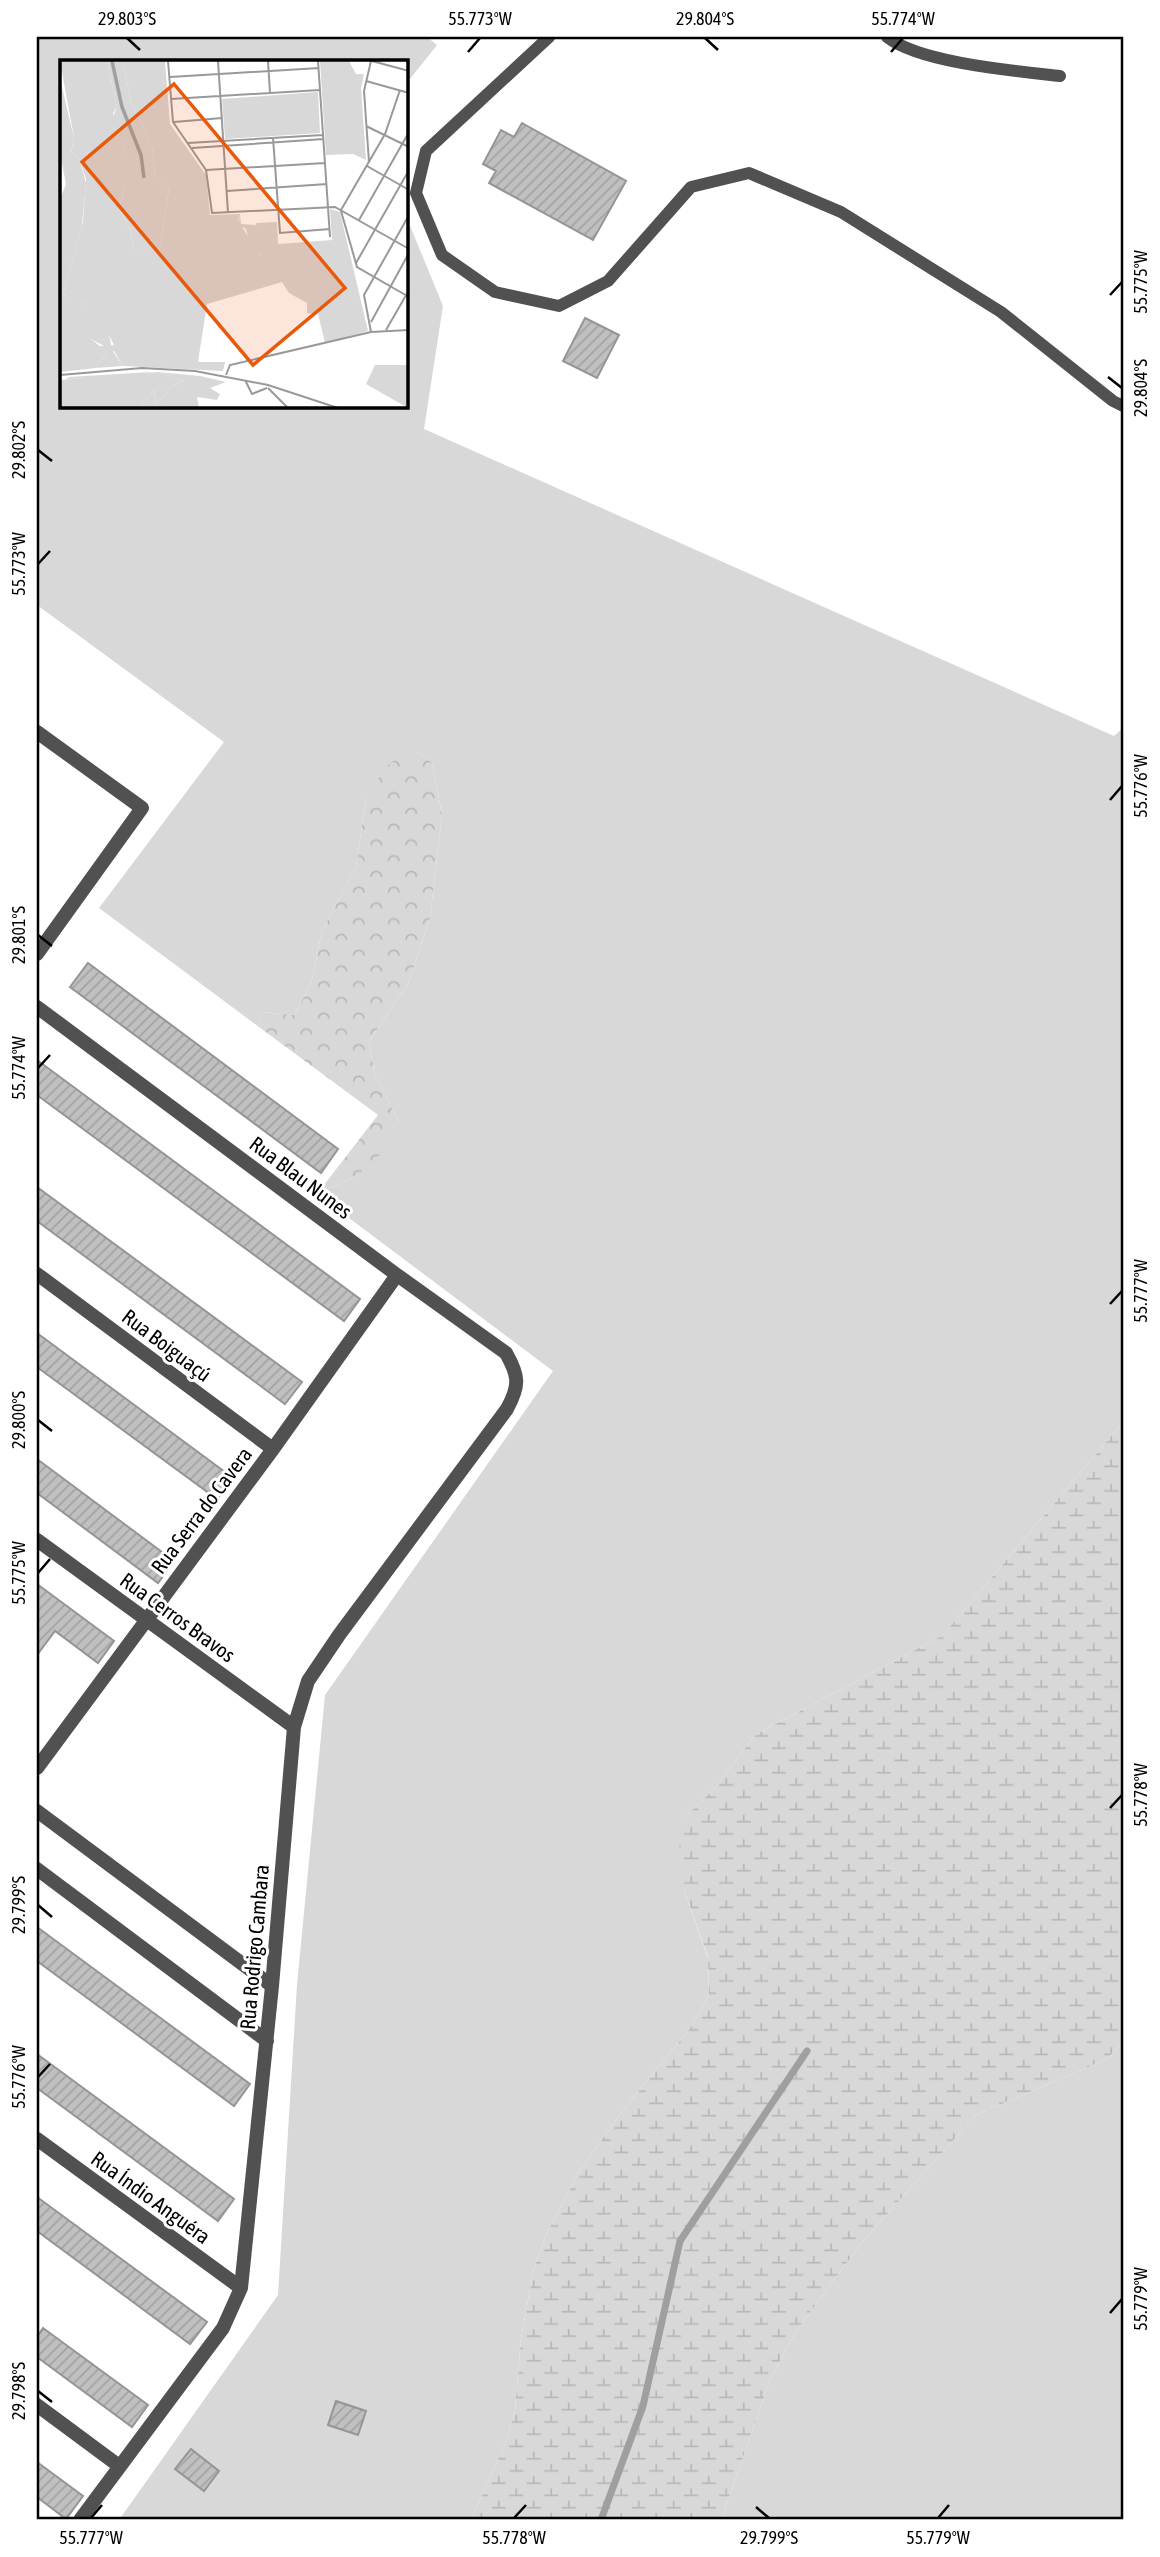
<svg xmlns="http://www.w3.org/2000/svg" width="1160" height="2557" font-family="'Asap Condensed',sans-serif">
  <style>
    .grass { fill: #d8d8d8 }
    .forest { fill: url(#forest-crowns) }
    .wetland { fill: url(#wetland-marsh) }
    .lines { fill: none; stroke-linecap: round; stroke-linejoin: round }
    .stream { stroke: #9f9f9f; stroke-width: 7 }
    .building { fill: url(#building-hatch); stroke: #959595; stroke-width: 2 }
    .lane { stroke: #515151; stroke-width: 12 }
    .street { stroke: #515151; stroke-width: 14 }
    .ticks { fill: none; stroke: #000; stroke-width: 2.5 }
    .labels { text-anchor: middle; dominant-baseline: central; stroke-width: 6; stroke-linejoin: round; paint-order: stroke }
    .street-label { font-size: 21px; fill: #000; stroke: #fff }
    .inset-river { fill: none; stroke: #9f9f9f; stroke-width: 3.5 }
    .inset-road { fill: none; stroke: #999; stroke-width: 2 }
    .view { fill: #e8590c; fill-opacity: 0.15; stroke: #e8590c; stroke-width: 3.5 }
    .inset-edge { fill: none; stroke: #000; stroke-width: 3.5 }
    .neatline { fill: none; stroke: #000; stroke-width: 2.5 }
    .ticks-label { font-size: 18px; text-anchor: middle; fill: #000 }
  </style>
  <defs>
    <pattern id="forest-crowns" width="20" height="18" patternUnits="userSpaceOnUse" patternTransform="scale(1.75)"><rect width="20" height="18" fill="#d8d8d8"/><path d="M2 6a3 3 0 1 1 6 0M12 15a3 3 0 1 1 6 0" fill="none" stroke="#b8b8b8"/></pattern>
    <pattern id="wetland-marsh" width="20" height="14" patternUnits="userSpaceOnUse" patternTransform="scale(1.75)"><rect width="20" height="14" fill="#d8d8d8"/><path d="M1 5h8M5 5V1M11 12h8M15 12V8" fill="none" stroke="#b8b8b8"/></pattern>
    <pattern id="building-hatch" width="6" height="6" patternUnits="userSpaceOnUse" patternTransform="scale(1.75)"><rect width="6" height="6" fill="#c0c0c0"/><path d="M-1 1l2-2M0 6l6-6M5 7l2-2" fill="none" stroke="#a3a3a3"/></pattern>
  </defs>
  <rect width="100%" height="100%" fill="#fff"/>
  <path class="grass" d="M37,37H427L437,45L406,84V61H61V406H406V216L443,306L424,429L1114,736L1123,728V1422L943,1635L755,1735L713,1790L687,1815L684,1890L708,1958L709,1995L691,2027L621,2113L579,2172L546,2235L534,2268L521,2338L515,2410L505,2444L471,2520H119L278,2295L297,1985L325,1695L553,1371L317,1194L357,1176L399,1122L375,1076L369,1041L408,984L430,918L442,815L432,763L418,752L366,797L356,867L322,931L311,984L294,1015L261,1012L259,1027L99,908L224,742L37,605Z
    M1123,2041V2520H721L769,2383L785,2351L802,2323L863,2241L976,2115L1107,2059Z"/>
  <path class="forest" d="M418,752L432,763L442,815L430,918L408,984L369,1041L375,1076L399,1122L382,1153L357,1176L317,1194L378,1115L259,1027L261,1012L294,1015L311,984L322,931L356,867L366,797L386,767L400,756Z"/>
  <path class="wetland" d="M1123,1422V2041L1107,2059L976,2115L863,2241L802,2323L785,2351L769,2383L721,2520H471L505,2444L515,2410L521,2338L534,2268L546,2235L579,2172L621,2113L691,2027L709,1995L708,1957L684,1890L678,1851L687,1815L713,1790L755,1735L943,1635Z"/>
  <g class="lines">
    <path class="stream" d="M601,2520L643,2406L680,2241L807,2051"/>
  </g>
  <path class="building" d="M522,123L626,181L593,240L489,183L496,171L483,164L501,130L514,137Z
    M585,318L619,335L597,378L563,361Z
    M88,963L338,1149L321,1173L70,987Z
    M37,1060L360,1299L344,1321L37,1095Z
    M37,1187L302,1382L285,1404L37,1221Z
    M37,1333L233,1478L217,1499L37,1367Z
    M37,1459L174,1561L158,1583L37,1493Z
    M37,1584L114,1641L98,1663L55,1631L37,1655Z
    M37,1927L250,2084L234,2106L37,1961Z
    M37,2054L234,2199L218,2221L37,2088Z
    M37,2197L207,2322L190,2344L37,2231Z
    M43,2328L148,2405L132,2427L37,2357V2337Z
    M336,2401L366,2411L358,2435L328,2425Z
    M191,2449L219,2471L204,2491L175,2469Z
    M37,2462L83,2496L66,2519L37,2497Z"/>
  <g class="lines">
    <path class="lane" d="M549,37L426,151L416,193L442,255L495,292L559,306L608,281L691,187L749,173L841,212L1001,312L1113,401L1123,406
      M887,37C920,63 1016,71 1060,76"/>
    <path class="street" d="M37,732L142,808L37,954
      M37,1007L397,1275L506,1353C519,1376 520,1385 507,1409L339,1635L308,1681L294,1727L272,1986L241,2288L223,2328L80,2520
      M37,1274L273,1449
      M37,1540L294,1727
      M37,1768L273,1449L397,1275
      M37,1811L272,1986
      M37,1869L267,2041
      M37,2139L241,2288
      M37,2405L118,2465"/>
  </g>
  <path class="ticks" d="M127,38L140,50M705,38L718,50M468,52L480,38M891,52L903,38M1110,295L1122,282M1108,377L1122,388M38,450L52,461M38,564L50,551M1110,800L1122,786M38,935L52,946M38,1068L50,1055M1110,1304L1122,1291M38,1420L52,1431M38,1573L50,1559M1110,1808L1122,1795M38,1905L52,1917M38,2077L50,2064M1110,2313L1122,2299M38,2391L52,2402M756,2507L769,2518M91,2518L102,2505M514,2518L526,2505M938,2518L949,2505"/>
  <g class="labels">
    <g class="street-label">
      <text transform="translate(301 1177) rotate(37)">Rua Blau Nunes</text>
      <text transform="translate(167 1345) rotate(37)">Rua Boiguaçú</text>
      <text transform="translate(201 1510) rotate(-53)">Rua Serra do Cavera</text>
      <text transform="translate(178 1617) rotate(36)">Rua Cerros Bravos</text>
      <text transform="translate(254 1947) rotate(-85)">Rua Rodrigo Cambara</text>
      <text transform="translate(151 2197) rotate(36)">Rua Índio Anguéra</text>
    </g>
  </g>
  <g transform="translate(60 60)">
    <rect width="348" height="348" fill="#fff"/>
    <path d="M0,1H47L57,47L53,53L66,96V125L59,148L71,171L73,188L98,198L109,129L95,116L92,86L71,42L63,1H105L110,64L146,115L150,155L180,154L178,161L201,196L196,163L217,162L218,184L272,180L270,149L280,152L308,271L265,283L258,254L247,253V243L229,233L222,222L147,244L138,302H165L163,311L63,306L54,291L47,292L36,308L0,312V263L12,265L40,286L54,285L44,266V251H30L27,244L12,243L3,234L23,162L26,119L19,98L11,93L14,78ZM315,305H348V348L306,324ZM98,312L124,321L112,326L96,346L94,330L80,348H0V320Z" fill="#d8d8d8"/>
    <path d="M260,1H289L296,14H304L301,28L306,100L293,94L266,95ZM0,19L14,78L11,93L19,98L26,123L22,166L3,234L12,242L27,244L31,251L44,249L52,290L0,263V139L6,124L0,93ZM258,32L260,73L165,79L162,39ZM180,154L181,164L197,165L202,196L189,182L186,169L178,165ZM52,290L63,306L36,308L47,292ZM91,312L74,317L6,319L9,317ZM98,312L140,316L166,322L150,328L160,334L157,340L137,337L139,348H80L94,330L96,346L112,326L124,321Z" fill="#d8d8d8"/>
    <path d="M47,1H63L71,42L92,86L95,116L109,129L98,199L73,188L71,171L59,148L66,125V96L53,57L57,47Z" fill="#d8d8d8"/>
    <path class="inset-river" d="M52,1L62,47L81,95L84,118"/>
    <path class="inset-road" d="M108,1L113,62L146,110L152,153L275,147L349,189M158,1L168,153M208,1L210,33M258,1L270,177M312,1L349,11M110,17L259,8M306,21L349,33M111,39L260,30M114,62L162,58M306,66L349,87M213,78L220,173L270,169M128,83L263,75M132,88L264,79M309,102L304,31L311,1M307,106L349,130M146,110L265,103M167,131L267,124M281,150L325,74L340,30M281,151L297,207L349,237M299,160L349,72M296,203L349,110M311,262L349,193M326,270L349,230M311,272L304,235L349,155M0,315L82,308L135,311L208,325L278,348M166,315L170,305L311,272L349,270M185,320L192,334L207,328M208,328L228,348"/>
    <path class="view" d="M114,24L285,228L193,305L22,102Z"/>
    <rect width="348" height="348" class="inset-edge"/>
  </g>
  <rect width="1160" height="2557" fill="none" stroke="#ffffff" stroke-width="77"/>
  <rect x="38" y="38" width="1084" height="2480" class="neatline"/>
  <g class="ticks-label">
    <text x="127" y="25">29.803°S</text>
    <text x="480" y="25">55.773°W</text>
    <text x="705" y="25">29.804°S</text>
    <text x="903" y="25">55.774°W</text>
    <text transform="translate(1141 282) rotate(-90)" y="6">55.775°W</text>
    <text transform="translate(1141 388) rotate(-90)" y="6">29.804°S</text>
    <text transform="translate(19 450) rotate(-90)" y="6">29.802°S</text>
    <text transform="translate(19 564) rotate(-90)" y="6">55.773°W</text>
    <text transform="translate(1141 786) rotate(-90)" y="6">55.776°W</text>
    <text transform="translate(19 935) rotate(-90)" y="6">29.801°S</text>
    <text transform="translate(19 1068) rotate(-90)" y="6">55.774°W</text>
    <text transform="translate(1141 1291) rotate(-90)" y="6">55.777°W</text>
    <text transform="translate(19 1420) rotate(-90)" y="6">29.800°S</text>
    <text transform="translate(19 1573) rotate(-90)" y="6">55.775°W</text>
    <text transform="translate(1141 1795) rotate(-90)" y="6">55.778°W</text>
    <text transform="translate(19 1905) rotate(-90)" y="6">29.799°S</text>
    <text transform="translate(19 2077) rotate(-90)" y="6">55.776°W</text>
    <text transform="translate(1141 2299) rotate(-90)" y="6">55.779°W</text>
    <text transform="translate(19 2391) rotate(-90)" y="6">29.798°S</text>
    <text x="91" y="2544">55.777°W</text>
    <text x="514" y="2544">55.778°W</text>
    <text x="769" y="2544">29.799°S</text>
    <text x="938" y="2544">55.779°W</text>
  </g>
</svg>
